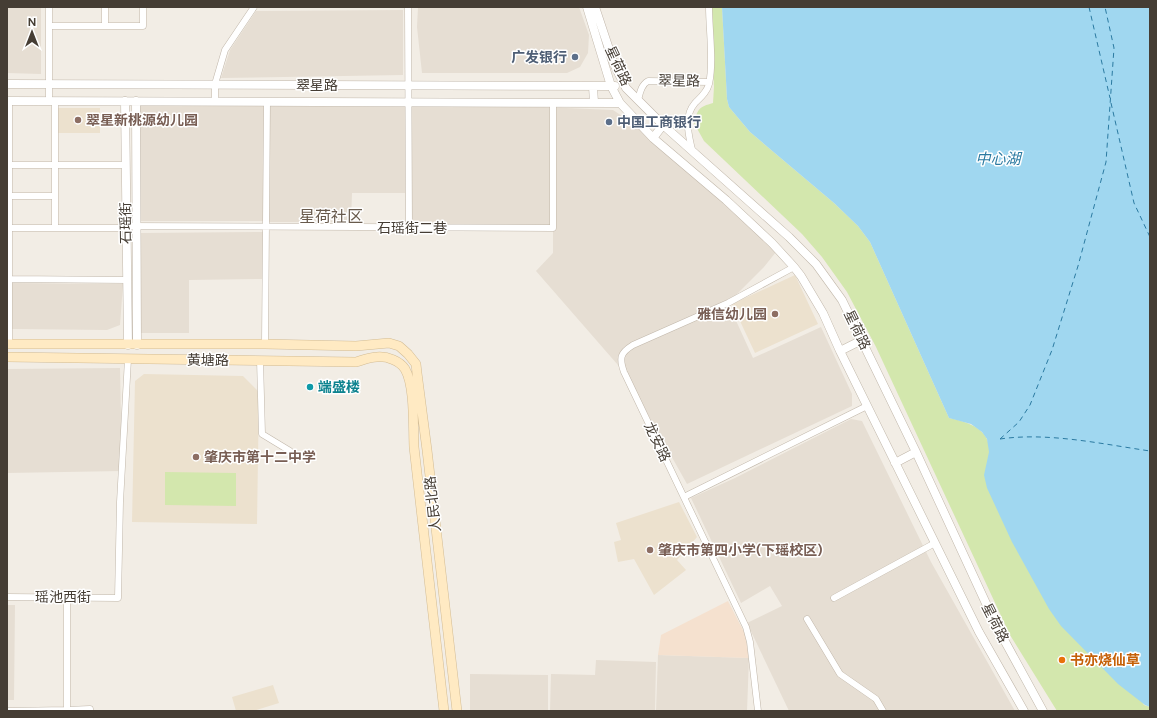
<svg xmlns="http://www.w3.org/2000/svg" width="1157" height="718" font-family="Figtree,'Noto Sans SC',sans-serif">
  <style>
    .residential { fill: #e6ded3 }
    .commercial { fill: #f5e1cf }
    .education { fill: #ece1ce }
    .green { fill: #d3e7ad }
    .water { fill: #a0d7f0 }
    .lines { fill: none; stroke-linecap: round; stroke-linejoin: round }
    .ferry { stroke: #2b7aa1; stroke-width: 1; stroke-dasharray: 5 4; stroke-linecap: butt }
    .minor-casing { stroke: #c1b7aa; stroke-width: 7 }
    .tertiary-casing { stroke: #c1b7aa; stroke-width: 9 }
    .secondary-casing { stroke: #d3bc94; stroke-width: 10 }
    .minor { stroke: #fff; stroke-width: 6 }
    .tertiary { stroke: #fff; stroke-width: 8 }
    .secondary { stroke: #ffeac3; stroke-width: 9 }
    .service-dot { fill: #5c6f8a; stroke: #fff; stroke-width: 1.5 }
    .education-dot { fill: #8d6e63; stroke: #fff; stroke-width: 1.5 }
    .culture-dot { fill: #0f9aa8; stroke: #fff; stroke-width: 1.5 }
    .food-dot { fill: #e8710a; stroke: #fff; stroke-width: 1.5 }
    .labels { text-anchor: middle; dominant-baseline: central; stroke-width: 3; stroke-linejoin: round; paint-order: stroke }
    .service-label { font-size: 14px; font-weight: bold; fill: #4e5e75; stroke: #fff; text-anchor: end }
    .street-label { font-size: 14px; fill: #453d34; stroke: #fff }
    .education-label { font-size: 14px; font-weight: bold; fill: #785e54; stroke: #fff; text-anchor: start }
    .culture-label { font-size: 14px; font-weight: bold; fill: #0d838f; stroke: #fff; text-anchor: start }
    .food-label { font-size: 14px; font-weight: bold; fill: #c56008; stroke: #fff; text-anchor: start }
    .water-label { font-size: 15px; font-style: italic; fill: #2b7aa1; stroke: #fff }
    .quarter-label { font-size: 16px; fill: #685a4c; stroke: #fff }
  </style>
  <rect width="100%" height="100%" fill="#f2ede5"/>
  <path class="residential" d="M7,7H41V74L7,73Z
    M418,7H579L589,35L588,53L580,67L567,73H422L417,27Z
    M403,10V75L221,78L230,50L256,11Z
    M408,101L613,110L649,134L707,186L776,252L764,267L728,303L753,358L821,327L852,394V406L687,484L624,372L536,271L553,253V228H409Z
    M136,106H265V221H136Z
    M270,106L406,107L405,193H352L351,222H269Z
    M263,232V279L189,280V274V333H140L141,233Z
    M12,283L123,284L120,325L107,330L11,329Z
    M120,368L122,471L7,473V369Z
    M851,419L862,421L931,562L1015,711H789L747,623L782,606L770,586L741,603L691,498L735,478Z
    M7,605H15L14,700H7Z
    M658,655L749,658L747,711H656Z
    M596,660L656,662L655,711H550L551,674L595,675Z
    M470,674L548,675V711H470Z"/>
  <path class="commercial" d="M728,601L745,634L749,658L658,655L661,635Z"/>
  <path class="education" d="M57,108H100V133H57Z
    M795,275L818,324L755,353L732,304Z
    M144,374L243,376L259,392L257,524L132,522L135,381Z
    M679,502L697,537L677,560L686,570L654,595L634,559L618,562L614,542L621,540L616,523Z
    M273,685L279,703L253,711H236L232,697Z"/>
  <path class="green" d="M710,7H722L727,99L729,107L750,132L834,203L858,226L870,242L949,418C974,423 997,433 987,464L1144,705L1150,707V711H1057L1010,635L876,347L847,292L822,257L802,234L704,141L694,123C698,108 699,107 713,103L714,87Z
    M165,472L236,473V506L165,505Z"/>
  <path class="water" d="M722,7H1150V707L1145,705L1118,684L1061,626L1049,609L1012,542L987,488L984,475L989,452L987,439L982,432L971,424L949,418L870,242L858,226L834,203L750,132L729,107L727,99Z"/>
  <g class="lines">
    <path class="ferry" d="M1089,7L1110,98
      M1111,103L1134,203L1150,237
      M1000,439L1019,422L1030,405L1052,350L1078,266L1106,162L1114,48L1105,7
      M1000,439C1048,432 1102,444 1150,451"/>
    <g class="minor-casing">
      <path id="minor" d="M49,7V101
        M105,7V26
        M408,7L409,228
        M49,26H143V7
        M638,100C640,93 641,85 648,81L709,82
        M9,101V279
        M55,101V228
        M215,102V84L225,50L254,7
        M692,150C689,135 683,117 695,103C701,97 707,92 709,84C714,62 709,30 709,7
        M7,165H125
        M7,196H55
        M7,228H123L126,226L553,228V103
        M9,344V279L127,280
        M265,344L267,102
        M260,360L262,434L290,451
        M684,497L867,406
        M7,597L118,598L120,502L128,359
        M834,598L935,543
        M807,619L840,674L876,699L883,711
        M67,710L90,709V711
        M7,711L67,710V597
        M758,711L750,642L746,627L624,372C619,358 620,353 633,345L728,303L794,267"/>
    </g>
    <g class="tertiary-casing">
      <path id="tertiary" d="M587,7L611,86L620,103L653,138L726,200L772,243L794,267L801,276L823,313L840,351L979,632L1024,711
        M595,7L614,64L626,88L663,125L789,237L816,264L842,300L916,452L996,625L1043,711
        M7,84L615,86
        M593,86L594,103
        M7,101L620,103
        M125,101L128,345
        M136,101L137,345
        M653,138L663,125
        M840,351L862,340
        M895,463L916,452"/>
    </g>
    <g class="secondary-casing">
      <path id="secondary" d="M7,344H265L356,346L389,343L399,346L408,354L416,364L417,373L427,450L457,711
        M7,357L356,362C363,360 370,357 377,357C387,356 400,361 405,369C415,386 413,426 414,447L444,711"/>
    </g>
    <use href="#minor" class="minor"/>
    <use href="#tertiary" class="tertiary"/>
    <use href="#secondary" class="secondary"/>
  </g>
  <g class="service-dot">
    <circle cx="575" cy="57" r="4"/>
    <circle cx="609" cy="122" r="4"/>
  </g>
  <g class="education-dot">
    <circle cx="78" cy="120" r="4"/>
    <circle cx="775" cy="314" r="4"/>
    <circle cx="196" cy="457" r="4"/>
    <circle cx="650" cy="550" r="4"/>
  </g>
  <circle class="culture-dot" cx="310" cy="387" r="4"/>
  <circle class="food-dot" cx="1062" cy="660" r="4"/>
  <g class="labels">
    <g class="service-label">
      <text x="567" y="57">广发银行</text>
      <text x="617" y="122" text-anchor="start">中国工商银行</text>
    </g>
    <g class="street-label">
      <text transform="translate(618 66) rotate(65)">星荷路</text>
      <text transform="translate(679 81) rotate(1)">翠星路</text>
      <text x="317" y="85">翠星路</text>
      <text transform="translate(126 223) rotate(-91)">石瑶街</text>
      <text x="412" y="228">石瑶街二巷</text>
      <text transform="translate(857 330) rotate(64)">星荷路</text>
      <text x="208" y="360">黄塘路</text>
      <text transform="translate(657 442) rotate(64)">龙安路</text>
      <text transform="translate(433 504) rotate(-96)">人民北路</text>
      <text x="63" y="597">瑶池西街</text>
      <text transform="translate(995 623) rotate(63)">星荷路</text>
    </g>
    <g class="education-label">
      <text x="86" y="120">翠星新桃源幼儿园</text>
      <text x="767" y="314" text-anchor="end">雅信幼儿园</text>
      <text x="204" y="457">肇庆市第十二中学</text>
      <text x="658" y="550">肇庆市第四小学(下瑶校区)</text>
    </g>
    <g class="culture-label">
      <text x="318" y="387">端盛楼</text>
    </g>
    <g class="food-label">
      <text x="1070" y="660">书亦烧仙草</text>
    </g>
    <g class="water-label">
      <text x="998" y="159">中心湖</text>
    </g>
    <g class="quarter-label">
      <text x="331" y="216">星荷社区</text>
    </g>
  </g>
  <rect width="1157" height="718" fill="none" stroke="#453d34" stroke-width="16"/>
  <g transform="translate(32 32)" stroke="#ffffff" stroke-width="3" paint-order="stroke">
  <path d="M0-3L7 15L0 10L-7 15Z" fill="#453d34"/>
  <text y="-6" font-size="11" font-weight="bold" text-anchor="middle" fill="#453d34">N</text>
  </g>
</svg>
